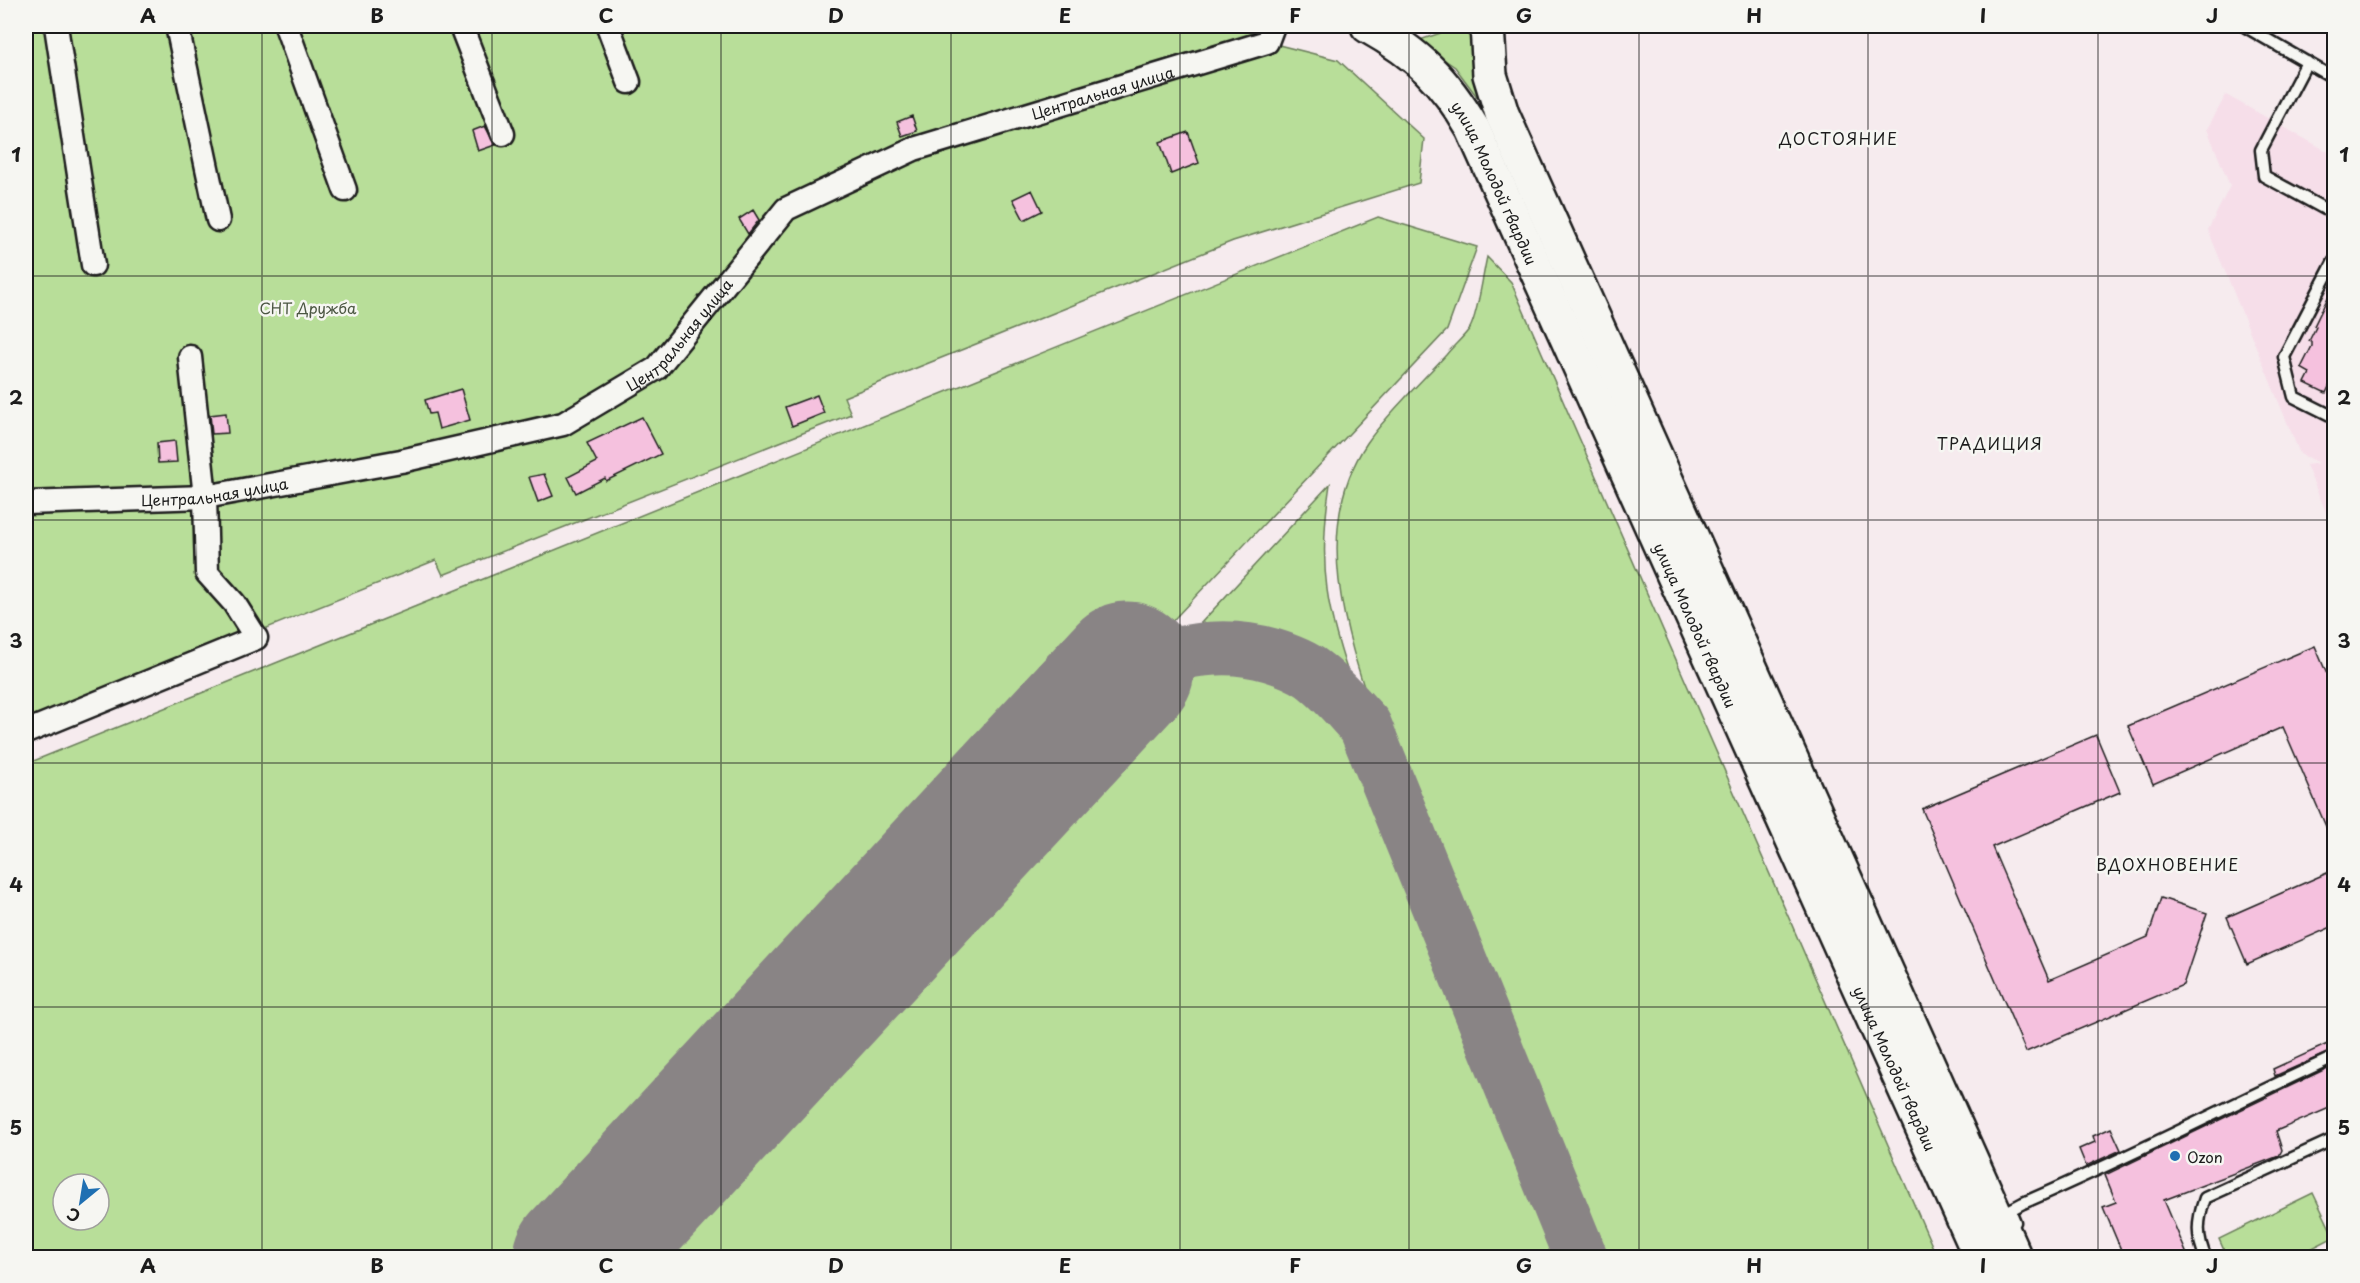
<svg xmlns="http://www.w3.org/2000/svg" width="2360" height="1283" font-family="'Playpen Sans',sans-serif">
  <style>
    .built { fill: #f6dee9 }
    .green { fill: #b8de99; stroke: #6a7d5a; stroke-width: 1.5; fill-rule: evenodd }
    .lines { fill: none; stroke-linecap: round; stroke-linejoin: round }
    .taxiway { stroke: #898485; stroke-width: 54 }
    .runway { stroke: #898485; stroke-width: 135 }
    .building { fill: #f5c1de; stroke: #1c1c1c; stroke-width: 1.5 }
    .lane-casing { stroke: #1c1c1c; stroke-width: 15 }
    .street-casing { stroke: #1c1c1c; stroke-width: 27 }
    .primary-casing { stroke: #1c1c1c; stroke-width: 38 }
    .lane { stroke: #f6f6f2; stroke-width: 10 }
    .street { stroke: #f6f6f2; stroke-width: 22 }
    .primary { stroke: #f6f6f2; stroke-width: 33 }
    .grid { fill: none; stroke: #1c1c1c; stroke-width: 1.5; stroke-opacity: 0.55 }
    .poi-dot { fill: #1f6fb2; stroke: #f6f6f2; stroke-width: 2 }
    .labels { text-anchor: middle; dominant-baseline: central; stroke-width: 5; stroke-linejoin: round; paint-order: stroke }
    .street-label { font-size: 15px; fill: #1c1c1c; stroke: #f6f6f2 }
    .park-label { font-size: 15px; fill: #4b5642; stroke: #f6f6f2 }
    .poi-label { font-size: 15px; fill: #1c1c1c; stroke: #f6f6f2; text-anchor: start }
    .neighbourhood-label { font-size: 16px; letter-spacing: 1.5px; fill: #1c1c1c; stroke: #f6f6f2 }
    .neatline { fill: none; stroke: #1c1c1c; stroke-width: 2 }
    .grid-label { font-size: 20px; text-anchor: middle; font-weight: bold; fill: #1c1c1c }
  </style>
  <rect width="100%" height="100%" fill="#f6ebee"/>
  <filter id="ink" filterUnits="userSpaceOnUse"><feTurbulence type="fractalNoise" baseFrequency=".0167" numOctaves="2"/><feDisplacementMap in="SourceGraphic" scale="12" xChannelSelector="R" yChannelSelector="G"/><feConvolveMatrix kernelMatrix="1 2 1 2 8 2 1 2 1" color-interpolation-filters="sRGB"/></filter>
  <g filter="url(#ink)">
    <path class="built" d="M2226,95L2334,155V531L2306,465L2319,463L2300,454L2208,230L2230,186L2207,129Z"/>
    <path class="green" d="M26,26H1249L1267,42L1338,60L1424,139L1419,183L1233,241L844,397L851,414L443,575L436,560L26,725Z
      M1461,26H1483L1481,102L1455,67L1417,41Z
      M1378,217L1477,247L1447,330L572,1257H26V764ZM63,1184H99V1220H63Z
      M1487,257L1511,282L1937,1257H1603L1377,727C1348,639 1309,529 1367,443C1386,415 1422,381 1446,355C1453,346 1464,337 1470,328C1478,314 1483,274 1487,257Z
      M1330,484C1317,568 1327,614 1355,693C1321,663 1286,635 1238,632C1222,631 1204,636 1188,637Z
      M1223,653C1285,660 1323,677 1353,735L1564,1257H609L1127,701L1154,678L1186,658Z
      M2313,1193L2334,1237L2295,1257H2227L2219,1239Z"/>
    <g class="lines">
      <path class="taxiway" d="M1127,669C1176,652 1220,640 1271,655C1284,659 1301,665 1313,674C1333,689 1348,708 1365,726L1581,1258"/>
      <path class="runway" d="M581,1258L1127,669"/>
    </g>
    <path class="building" d="M912,116L917,131L902,136L897,122Z
      M485,126L495,145L478,151L472,131Z
      M1188,132L1199,163L1171,174L1160,142Z
      M1032,190L1042,211L1024,220L1013,199Z
      M753,210L759,220L748,234L739,219Z
      M2334,285V376L2326,393L2305,383L2310,373L2301,368L2312,346V342L2309,341L2316,327L2314,326Z
      M461,389L470,420L439,429L435,413L429,414L425,400Z
      M817,395L824,413L792,426L785,407Z
      M226,413L228,433L212,434L210,415Z
      M642,417L661,454L606,481L605,478L576,493L568,477L597,462L587,443Z
      M175,441L177,462L158,463L157,443Z
      M544,474L553,496L538,502L529,477Z
      M2315,646L2334,691V845L2283,727L2153,784L2128,726Z
      M2096,735L2120,792L1992,847L2049,980L2148,937L2161,898L2207,913L2183,985L2026,1052L1922,809Z
      M2334,870V926L2247,964L2227,917Z
      M2334,1041V1050L2275,1076L2273,1069Z
      M2334,1065V1106L2276,1131L2282,1150L2279,1156L2164,1200L2188,1257H2124L2103,1207L2116,1202L2105,1175Z
      M2111,1128L2121,1150L2086,1166L2079,1149L2095,1142L2093,1136Z"/>
    <g class="lines">
      <g class="lane-casing">
        <path id="lane" d="M2244,26L2334,78
          M2307,62L2261,150L2264,176L2334,214
          M2334,261L2284,357L2294,397L2334,417
          M2015,1222L2010,1210L2023,1203C2128,1158 2230,1105 2334,1057
          M2206,1258C2196,1236 2197,1221 2205,1198L2334,1139"/>
      </g>
      <g class="street-casing">
        <g id="street">
          <path d="M56,26L93,265"/>
          <path d="M177,26L218,220"/>
          <path d="M286,26L345,190"/>
          <path d="M461,26L503,134"/>
          <path d="M608,26L629,82"/>
          <path id="s1" d="M26,503L205,497L401,461L563,424L657,368L786,209L914,149L1267,42L1273,26"/>
          <path d="M26,732L256,638L234,603L207,573L205,497L190,357"/>
        </g>
      </g>
      <g class="primary-casing">
        <g id="primary">
          <path id="s2" d="M1368,26C1418,54 1444,79 1473,129L1981,1258"/>
          <path d="M1487,26L1490,75L1502,114L2015,1258"/>
        </g>
      </g>
      <use href="#lane" class="lane"/>
      <use href="#street" class="street"/>
      <use href="#primary" class="primary"/>
    </g>
  </g>
  <path class="grid" d="M262,26V1258M492,26V1258M721,26V1258M951,26V1258M1180,26V1258M1409,26V1258M1639,26V1258M1868,26V1258M2098,26V1258M26,276H2334M26,520H2334M26,763H2334M26,1007H2334"/>
  <circle class="poi-dot" cx="2175" cy="1156" r="6"/>
  <g class="labels">
    <g class="street-label">
      <text stroke="none"><textPath href="#s1" startOffset="1197">Центральная улица</textPath></text>
      <text stroke="none"><textPath href="#s2" startOffset="207">улица Молодой гвардии</textPath></text>
      <text stroke="none"><textPath href="#s1" startOffset="693">Центральная улица</textPath></text>
      <text stroke="none"><textPath href="#s1" startOffset="189">Центральная улица</textPath></text>
      <text stroke="none"><textPath href="#s2" startOffset="693">улица Молодой гвардии</textPath></text>
      <text stroke="none"><textPath href="#s2" startOffset="1179">улица Молодой гвардии</textPath></text>
    </g>
    <g class="park-label">
      <text x="308" y="307">СНТ Дружба</text>
    </g>
    <g class="poi-label">
      <text x="2187" y="1156">Ozon</text>
    </g>
    <g class="neighbourhood-label">
      <text x="1839" y="138">ДОСТОЯНИЕ</text>
      <text x="1990" y="443">ТРАДИЦИЯ</text>
      <text x="2168" y="864">ВДОХНОВЕНИЕ</text>
    </g>
  </g>
  <rect width="2360" height="1283" fill="none" stroke="#f6f6f2" stroke-width="66"/>
  <g transform="translate(81 1202) rotate(210)"><circle r="28" fill="#f6f6f2" stroke="#9f9f9c" stroke-width="1.5"/>
  <path d="M0-4.5L10 22L0 15L-10 22Z" fill="#1f6fb2"/>
  <text y="-9" font-size="16" font-weight="bold" text-anchor="middle" fill="#1c1c1c">С</text>
  </g>
  <rect x="33" y="33" width="2294" height="1217" class="neatline"/>
  <g class="grid-label">
    <text x="148" y="23">A</text>
    <text x="377" y="23">B</text>
    <text x="606" y="23">C</text>
    <text x="836" y="23">D</text>
    <text x="1065" y="23">E</text>
    <text x="1295" y="23">F</text>
    <text x="1524" y="23">G</text>
    <text x="1754" y="23">H</text>
    <text x="1983" y="23">I</text>
    <text x="2212" y="23">J</text>
    <text x="16" y="162">1</text>
    <text x="2344" y="162">1</text>
    <text x="16" y="405">2</text>
    <text x="2344" y="405">2</text>
    <text x="16" y="648">3</text>
    <text x="2344" y="648">3</text>
    <text x="16" y="892">4</text>
    <text x="2344" y="892">4</text>
    <text x="16" y="1135">5</text>
    <text x="2344" y="1135">5</text>
    <text x="148" y="1273">A</text>
    <text x="377" y="1273">B</text>
    <text x="606" y="1273">C</text>
    <text x="836" y="1273">D</text>
    <text x="1065" y="1273">E</text>
    <text x="1295" y="1273">F</text>
    <text x="1524" y="1273">G</text>
    <text x="1754" y="1273">H</text>
    <text x="1983" y="1273">I</text>
    <text x="2212" y="1273">J</text>
  </g>
</svg>
